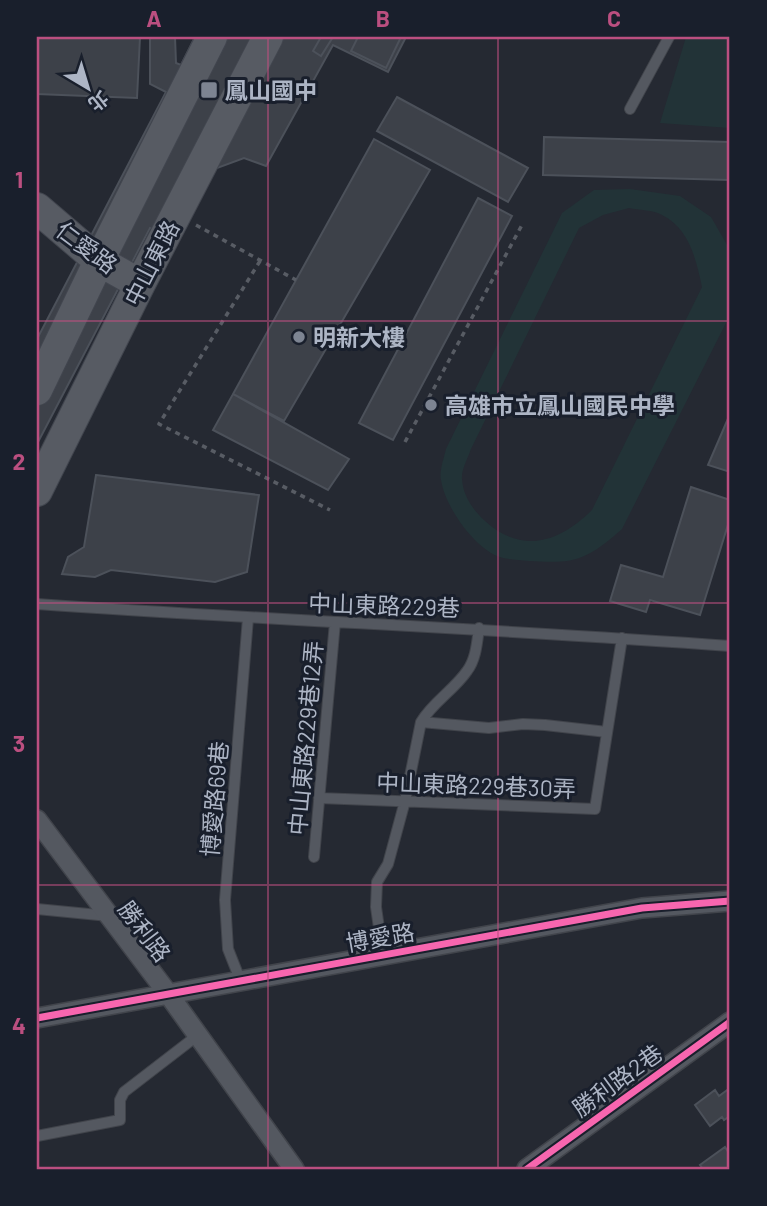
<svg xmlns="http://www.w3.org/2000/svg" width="767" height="1206" font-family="Barlow,'Noto Sans TC',sans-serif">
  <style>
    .park { fill: #223337; fill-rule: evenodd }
    .building { fill: #3d4149; stroke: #4c515a; stroke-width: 2 }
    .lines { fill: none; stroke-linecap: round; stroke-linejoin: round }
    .lane-casing { stroke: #41444b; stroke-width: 12 }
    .street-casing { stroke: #41444b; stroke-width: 22 }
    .primary-casing { stroke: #42464f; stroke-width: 32 }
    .path { stroke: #585c64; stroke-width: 3.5; stroke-dasharray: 5 5; stroke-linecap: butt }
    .lane { stroke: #545860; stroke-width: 10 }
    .street { stroke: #545860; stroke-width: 19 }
    .primary { stroke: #575b63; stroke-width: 30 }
    .cycleway-casing { stroke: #191f2c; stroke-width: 11 }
    .cycleway { stroke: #f766af; stroke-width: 7 }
    .grid { fill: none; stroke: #bb4f80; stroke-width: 2; stroke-opacity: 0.55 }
    .poi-dot { fill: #7d8492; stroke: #191f2c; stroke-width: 2.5 }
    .labels { text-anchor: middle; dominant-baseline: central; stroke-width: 6; stroke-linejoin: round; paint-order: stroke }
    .poi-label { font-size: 23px; font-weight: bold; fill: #adb5c5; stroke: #191f2c; text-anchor: start }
    .street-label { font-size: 23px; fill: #adb5c5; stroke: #191f2c }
    .neatline { fill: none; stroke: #bb4f80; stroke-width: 2.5 }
    .grid-label { font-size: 23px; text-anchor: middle; font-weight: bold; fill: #bb4f80 }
  </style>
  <rect width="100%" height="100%" fill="#252932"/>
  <path class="park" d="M686,37H730V128L660,123Z
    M630,189L680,196L711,217L730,250V315L622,529C606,543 589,558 567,561C554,563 508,561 497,556C472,545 445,506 441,480C439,471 444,458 446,449L562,213L594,190ZM629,208C639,210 653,210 662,215C690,229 696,260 702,287L592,510C560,542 522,555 485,521C473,510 463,496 462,479C461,470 468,458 471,449L579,228L603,215Z"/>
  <path class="building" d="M37,37H140L137,98L37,94Z
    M150,37H175L176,63L181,65L195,37H406L388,72L333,45L266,166L244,158L206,172L170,238L150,228L37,444V339L166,92L150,84Z
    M321,37H333L321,56L313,51Z
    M358,37H401L386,68L351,51Z
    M397,97L528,168L508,202L377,131Z
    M544,137L730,142V180L543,175Z
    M374,139L430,170L284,421L233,394Z
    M478,198L512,216L393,440L359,423Z
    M233,394L349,459L328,490L213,430Z
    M730,414V472L708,465Z
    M96,475L259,495L247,572L215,582L111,570L95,577L62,574L68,557L84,547Z
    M691,487L730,500V518L700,615L650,600L646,612L610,601L621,565L663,577Z
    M730,1088V1116L724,1120L722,1117L710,1126L695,1105L715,1090L719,1096Z
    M725,1147L730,1155V1169H703L700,1165Z"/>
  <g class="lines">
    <g class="lane-casing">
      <path id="lane" d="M630,109L669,37
        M37,604C268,620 499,629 730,646
        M421,722L489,728L523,724L545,725L607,732
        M319,798L595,809L622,638
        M314,857L335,622
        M37,909L109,916
        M383,956L376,907L377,882L388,864L405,801L421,722C433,702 454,690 467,671C476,659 477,643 479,628
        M241,982L228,949L225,900L248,618
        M37,1136L120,1120V1100L124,1092L198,1035"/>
    </g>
    <g class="street-casing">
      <path id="street" d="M37,820L169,995L294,1169
        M37,1018L642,908L730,901
        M527,1169L730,1022"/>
    </g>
    <g class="primary-casing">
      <path id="primary" d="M37,208L99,261L140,284
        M37,390L99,261L212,37
        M37,491L140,284L268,37"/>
    </g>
    <path class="path" d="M196,225L296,280
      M260,261L159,424L330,510
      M405,442L523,223"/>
    <use href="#lane" class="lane"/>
    <use href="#street" class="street"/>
    <use href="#primary" class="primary"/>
    <g class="cycleway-casing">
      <path id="cycleway" d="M37,1018L642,908L730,901
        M527,1169L730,1022"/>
    </g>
    <use href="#cycleway" class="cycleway"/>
  </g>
  <path class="grid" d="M268,37V1169M498,37V1169M37,321H730M37,603H730M37,885H730"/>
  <g class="poi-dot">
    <rect x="200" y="81" width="18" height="18" rx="3.5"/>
    <circle cx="299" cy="337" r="7"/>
    <circle cx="431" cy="405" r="7"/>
  </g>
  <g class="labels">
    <g class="poi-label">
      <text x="225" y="90">鳳山國中</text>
      <text x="313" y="337">明新大樓</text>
      <text x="445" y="405">高雄市立鳳山國民中學</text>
    </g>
    <g class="street-label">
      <text transform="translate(87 247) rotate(37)">仁愛路</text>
      <text transform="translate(151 263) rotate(-63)">中山東路</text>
      <text transform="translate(384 605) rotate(2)">中山東路229巷</text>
      <text transform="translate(305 738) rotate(-85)">中山東路229巷12弄</text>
      <text transform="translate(476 785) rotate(2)">中山東路229巷30弄</text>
      <text transform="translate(214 799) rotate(-85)">博愛路69巷</text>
      <text transform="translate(145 931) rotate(53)">勝利路</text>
      <text transform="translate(380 937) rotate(-10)">博愛路</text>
      <text transform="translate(617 1080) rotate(-36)">勝利路2巷</text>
    </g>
  </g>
  <rect width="767" height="1206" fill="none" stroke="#191f2c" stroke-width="77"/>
  <g transform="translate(88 88) rotate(142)" stroke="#191f2c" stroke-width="5" paint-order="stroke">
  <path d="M0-5L12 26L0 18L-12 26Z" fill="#adb5c5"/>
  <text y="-10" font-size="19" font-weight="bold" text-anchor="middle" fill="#adb5c5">北</text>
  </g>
  <rect x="38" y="38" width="690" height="1130" class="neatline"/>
  <g class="grid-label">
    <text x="154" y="27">A</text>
    <text x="383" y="27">B</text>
    <text x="614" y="27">C</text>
    <text x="19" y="188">1</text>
    <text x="19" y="470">2</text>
    <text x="19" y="752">3</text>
    <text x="19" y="1034">4</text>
  </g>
</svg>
